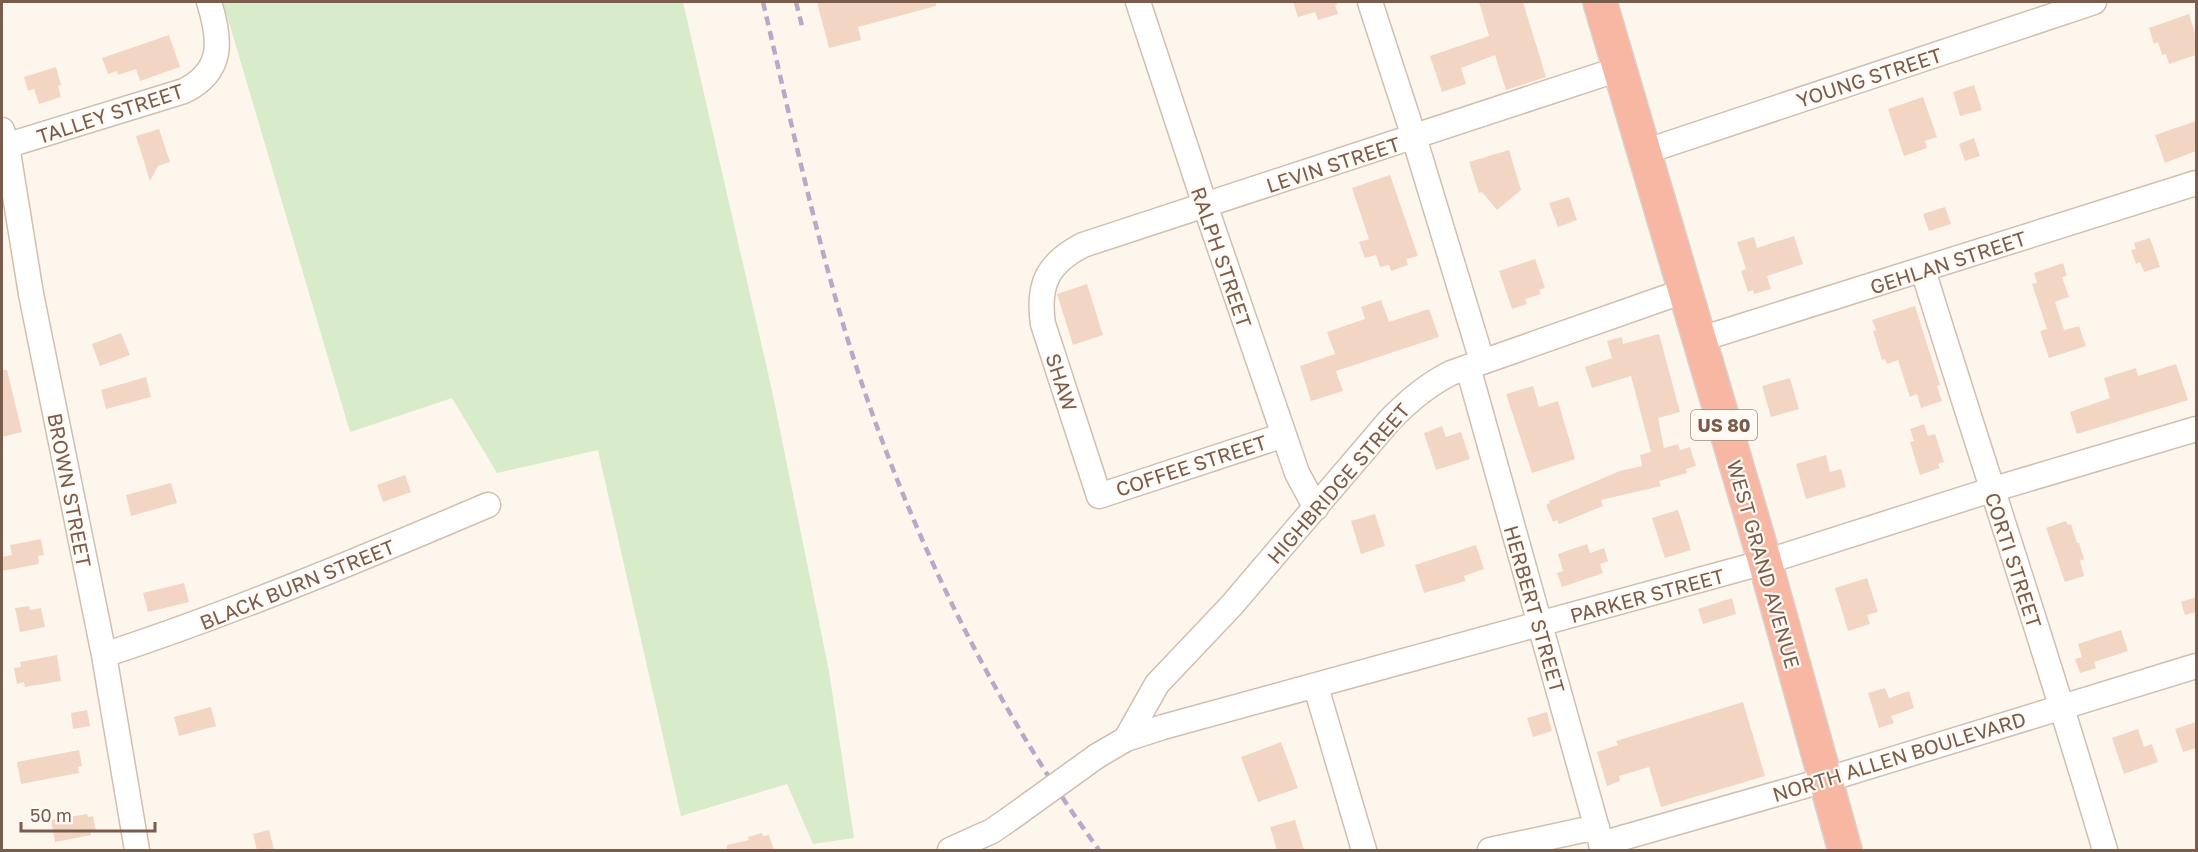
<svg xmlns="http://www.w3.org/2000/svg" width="2198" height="852" font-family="'Golos Text',sans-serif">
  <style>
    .green { fill: #d8ecc9 }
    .building { fill: #f3d5c3 }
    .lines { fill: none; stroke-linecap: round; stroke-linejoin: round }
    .minor-casing { stroke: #d1beb0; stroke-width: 27 }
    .highway-casing { stroke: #dad1cd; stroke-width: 36 }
    .minor { stroke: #fff; stroke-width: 24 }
    .highway { stroke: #f7b7a3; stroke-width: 33 }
    .rail { stroke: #b9a8c9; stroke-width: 4.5; stroke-dasharray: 9 6; stroke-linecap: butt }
    .minor-bridge-casing { stroke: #d1beb0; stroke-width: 27; stroke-linecap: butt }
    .minor-bridge { stroke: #fff; stroke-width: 24 }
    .labels { text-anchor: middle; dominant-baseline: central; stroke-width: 4.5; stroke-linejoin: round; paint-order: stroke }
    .shield { fill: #fffaf3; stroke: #a28b7f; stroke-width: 1.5 }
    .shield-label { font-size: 18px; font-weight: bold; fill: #7a5c4d }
    .street-label { font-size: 20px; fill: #7a5c4d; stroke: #fffaf3 }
  </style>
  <rect width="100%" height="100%" fill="#fdf6ec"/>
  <path class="green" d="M223,2H683L771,386L829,671L854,838L813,844L787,784L681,816L598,450L497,473L452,398L350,432Z"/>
  <path class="building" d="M817,2H936V6L858,27L861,40L829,48Z
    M1293,2H1337L1338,4L1335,5L1338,14L1318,20L1315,12L1298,17Z
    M1479,2H1523L1546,77L1506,90L1495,55L1461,68L1466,84L1442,92L1430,56L1489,36Z
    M2189,14L2196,37V55L2169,64L2166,54L2162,55L2158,42L2154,44L2149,28Z
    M169,35L180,67L140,81L136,69L118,75L117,71L108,74L102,58Z
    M56,67L61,85L58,86L61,97L39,104L34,89L28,91L24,77Z
    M1974,85L1982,110L1960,116L1953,92Z
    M1923,97L1937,137L1925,141L1927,148L1904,156L1888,109Z
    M2196,121V151L2165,163L2155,135Z
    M159,129L170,162L158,166L150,181L136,136Z
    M1974,138L1980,156L1965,161L1959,144Z
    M1509,150L1521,190L1497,210L1482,192L1479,193L1469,162Z
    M1390,175L1418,256L1406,259L1408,265L1391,271L1389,265L1380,267L1376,255L1365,258L1359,242L1369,239L1352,188Z
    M1569,197L1577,220L1558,227L1549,203Z
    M1945,207L1951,224L1929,231L1923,214Z
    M1794,236L1803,264L1767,276L1771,289L1754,294L1753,290L1748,292L1741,271L1746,269L1737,242L1754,237L1757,248Z
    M2150,238L2160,267L2144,272L2140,262L2136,264L2131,250L2136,249L2134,243Z
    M1535,259L1545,288L1539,290L1541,294L1525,299L1527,304L1512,309L1499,271Z
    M2063,263L2067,276L2062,277L2069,297L2055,302L2064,330L2079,326L2086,346L2049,358L2040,331L2047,329L2032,284L2037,283L2034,273Z
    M1087,284L1103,335L1073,345L1057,294Z
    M1381,300L1389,322L1429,309L1439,337L1336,371L1343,391L1311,401L1300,366L1335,354L1327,332L1365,319L1361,307Z
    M1915,306L1940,385L1937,386L1942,401L1921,408L1917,394L1910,397L1898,360L1887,364L1885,359L1882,360L1873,331L1876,330L1872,320Z
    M121,333L130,355L100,366L92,344Z
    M1659,334L1680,412L1658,418L1664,448L1678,444L1680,450L1690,447L1696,466L1686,469L1687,473L1659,481L1661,486L1601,500L1603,506L1559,524L1557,520L1553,522L1546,505L1550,503L1549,501L1620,471L1642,466L1640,455L1651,452L1631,376L1592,388L1585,367L1612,358L1607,341L1622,337L1623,344Z
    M2176,364L2188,400L2077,434L2070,412L2110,398L2104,378L2136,368L2138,376Z
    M2,370H7L22,432L2,437Z
    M146,377L151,397L106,409L101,390Z
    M1790,378L1799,409L1771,417L1762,386Z
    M1533,386L1539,407L1558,401L1575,459L1532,473L1506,394Z
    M1924,424L1928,436L1935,434L1944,462L1938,464L1940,468L1920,475L1910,442L1914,441L1910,429Z
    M1442,426L1446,437L1461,432L1470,459L1436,470L1424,433Z
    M1826,455L1830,472L1841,469L1846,487L1806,499L1796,464Z
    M405,475L411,492L383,502L377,485Z
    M171,483L177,503L131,516L126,495Z
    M1678,510L1691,550L1665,558L1652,518Z
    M1375,514L1385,546L1361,554L1351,521Z
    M2066,521L2068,525L2071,524L2077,543H2079L2084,559L2080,561L2084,576L2065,582L2046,528Z
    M41,539L44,555L38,556L39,564L2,571V557L12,555L10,545Z
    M1587,544L1590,553L1604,548L1608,561L1600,564L1603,573L1562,587L1557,573L1563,571L1558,554Z
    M1476,545L1484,569L1464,576L1466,581L1424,593L1415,565Z
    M1867,578L1878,612L1867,615L1870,624L1848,631L1835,588Z
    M184,583L189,602L148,612L143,593Z
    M2196,597V612L2185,615L2181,602Z
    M1732,598L1736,614L1703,624L1698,609Z
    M29,606L30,610L41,608L45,627L20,632L15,608Z
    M2121,630L2128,651L2094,662L2096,668L2080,673L2075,659L2082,657L2078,644Z
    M57,655L61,681L25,687L24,682L17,684L14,668L21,667L20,662Z
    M1885,688L1889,698L1909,691L1914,708L1891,716L1894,723L1879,728L1868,693Z
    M1743,702L1765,776L1661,807L1649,767L1619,776L1620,781L1607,786L1597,752L1618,745L1616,741Z
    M211,707L216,726L179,736L174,717Z
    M87,710L90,726L73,729L71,713Z
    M1547,712L1552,731L1533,737L1527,718Z
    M2196,722V748L2183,752L2175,729Z
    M2138,729L2144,747L2152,744L2158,762L2124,774L2112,738Z
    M1281,742L1298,788L1258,802L1241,757Z
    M79,750L82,766L78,767L79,773L21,784L17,762Z
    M87,814L88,817L93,816L96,831L91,832V835L55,842L51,820Z
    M1295,820L1304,850H1277L1270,827Z
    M269,830L274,849L257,850L253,834Z
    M762,833L763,836L769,835L774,850H727V845L749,840L748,837Z"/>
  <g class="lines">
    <g class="minor-casing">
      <path id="minor" d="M1138,2L1205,205L1284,435L1297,473L1316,508
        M1370,2L1414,137L1482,361
        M2,130L7,146L31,294L104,655L137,850
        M2,147L184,91C224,71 221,40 209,2
        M1644,152L2094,2
        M1923,270C1983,464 2048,656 2105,850
        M1698,340L2196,183
        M1468,367L1603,850
        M1284,435L1099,496L1043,324C1037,284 1048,263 1083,245L1619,69
        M104,655C235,612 361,559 488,505
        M1316,687L1364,850
        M1126,739L1157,684L1231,606L1389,421C1408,401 1427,385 1451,373L1684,291
        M1097,756L1126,739L1163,727L1765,562L1991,490L2196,429
        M1601,844L1825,780L2196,666
        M950,850L992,831L1008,820
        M1490,850L1597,827"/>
    </g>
    <g class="highway-casing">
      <path id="highway" d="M1600,2L1765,562L1845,850"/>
    </g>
    <use href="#minor" class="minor"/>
    <use href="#highway" class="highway"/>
    <path class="rail" d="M763,2C790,117 815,234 850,347C906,525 989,699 1099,850
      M796,2L803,30"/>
    <g class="minor-bridge-casing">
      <path id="minor-bridge" d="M1008,820L1097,756"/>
    </g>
    <use href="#minor-bridge" class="minor-bridge"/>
  </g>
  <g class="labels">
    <rect class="shield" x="1691" y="410" width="66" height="30" rx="4.5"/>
    <g class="shield-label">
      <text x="1724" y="425">US 80</text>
    </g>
    <g class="street-label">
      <text transform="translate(1869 77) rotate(-18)">YOUNG STREET</text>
      <text transform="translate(110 113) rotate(-18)">TALLEY STREET</text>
      <text transform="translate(1333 164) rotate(-18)">LEVIN STREET</text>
      <text transform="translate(1222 257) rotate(71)">RALPH STREET</text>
      <text transform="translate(1948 262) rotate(-18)">GEHLAN STREET</text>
      <text transform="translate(1062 382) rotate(72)">SHAW</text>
      <text transform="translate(1191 465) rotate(-18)">COFFEE STREET</text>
      <text transform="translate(1338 483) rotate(-49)">HIGHBRIDGE STREET</text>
      <text transform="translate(70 490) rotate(79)">BROWN STREET</text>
      <text transform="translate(2014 560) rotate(72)">CORTI STREET</text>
      <text transform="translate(1764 564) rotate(74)">WEST GRAND AVENUE</text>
      <text transform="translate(297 584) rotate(-22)">BLACK BURN STREET</text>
      <text transform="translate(1647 595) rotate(-15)">PARKER STREET</text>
      <text transform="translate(1535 609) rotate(74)">HERBERT STREET</text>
      <text transform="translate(1899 756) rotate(-17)">NORTH ALLEN BOULEVARD</text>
    </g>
  </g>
  <rect width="2198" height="852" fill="none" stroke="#7a5c4d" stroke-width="6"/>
  <path d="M21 822v9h134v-9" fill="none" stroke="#7a5c4d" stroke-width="3"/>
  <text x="30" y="822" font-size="18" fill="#7a5c4d" stroke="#fffaf3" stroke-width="4.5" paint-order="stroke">50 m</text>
</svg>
